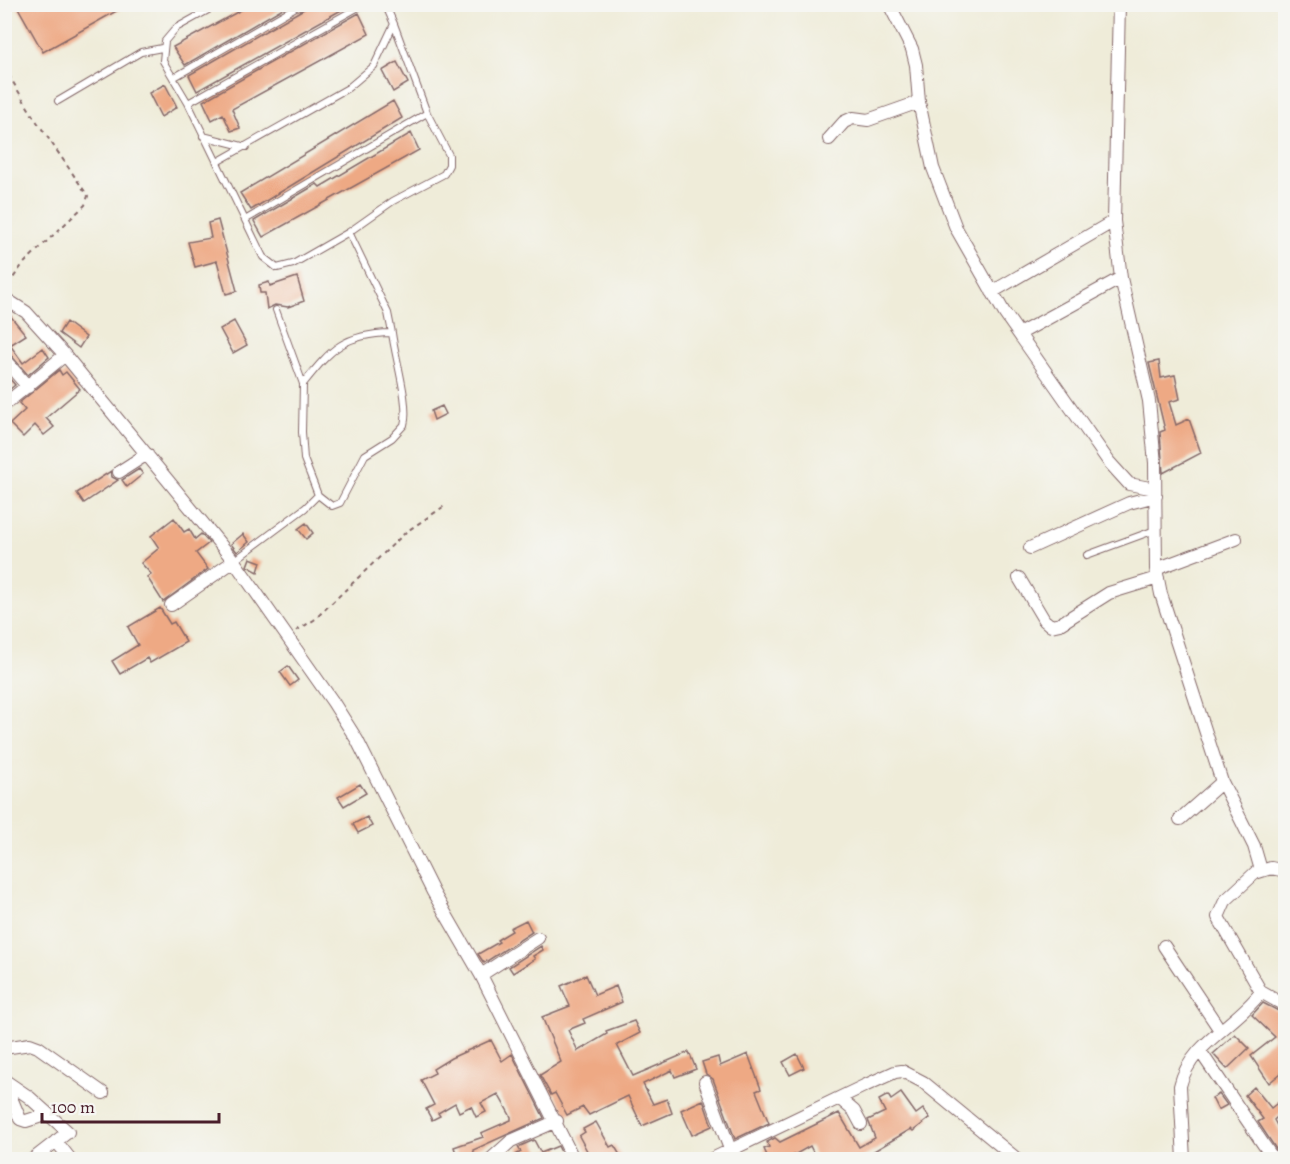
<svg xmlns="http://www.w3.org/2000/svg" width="1290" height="1164" font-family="Alegreya,serif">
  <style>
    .building { fill: #eea984 }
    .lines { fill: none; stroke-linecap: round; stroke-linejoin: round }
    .service-casing { stroke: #846768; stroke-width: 8 }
    .minor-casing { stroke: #846768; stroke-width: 14 }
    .path { stroke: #846768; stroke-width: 2; stroke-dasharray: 4.5 4.5; stroke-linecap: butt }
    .service { stroke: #fff; stroke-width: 6 }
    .minor { stroke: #fff; stroke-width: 12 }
  </style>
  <rect width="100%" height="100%" fill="#f6f6f2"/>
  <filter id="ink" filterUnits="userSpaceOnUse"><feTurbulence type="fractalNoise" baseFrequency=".0167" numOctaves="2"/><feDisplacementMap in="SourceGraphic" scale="12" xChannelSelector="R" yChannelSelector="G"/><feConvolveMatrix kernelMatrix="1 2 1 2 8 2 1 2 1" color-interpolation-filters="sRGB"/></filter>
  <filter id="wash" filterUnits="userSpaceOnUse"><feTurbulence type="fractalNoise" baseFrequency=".008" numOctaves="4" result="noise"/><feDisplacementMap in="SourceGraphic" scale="24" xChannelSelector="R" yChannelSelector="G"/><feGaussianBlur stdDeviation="1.35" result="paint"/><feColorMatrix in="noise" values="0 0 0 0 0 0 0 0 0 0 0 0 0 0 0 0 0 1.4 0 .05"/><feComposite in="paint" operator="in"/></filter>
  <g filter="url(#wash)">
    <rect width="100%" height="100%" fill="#efecd9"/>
    <g id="blocks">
      <path class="building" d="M16,4H129L43,52Z
        M252,4H290L185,65L173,47Z
        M306,4H352L197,91L189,75L304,9Z
        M359,13L369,34L232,109L240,128L231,131L223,114L212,120L203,101Z
        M397,62L408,83L393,92L382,71Z
        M165,84L177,107L161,117L149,93Z
        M393,101L402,118L251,210L240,193Z
        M411,133L419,150L263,237L254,221L317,184L320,187Z
        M218,220L237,291L226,294L217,261L195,267L188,242L211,238L208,223Z
        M297,277L304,301L288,307L275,305L267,309L265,293H260L259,285L269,282L270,286Z
        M4,308L26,335L10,345L23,363L43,348L49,357L28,375L10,354L4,351Z
        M234,321L247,345L233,353L220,329Z
        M66,322L86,337L79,348L59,333Z
        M1159,361L1161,378L1175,375L1180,399L1169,402L1176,425L1189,419L1201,453L1163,473L1160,432L1165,430L1149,363Z
        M59,370L62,375L66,372L80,389L46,418L54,427L44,435L35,425L23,437L10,424L25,410L19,403Z
        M4,372L15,385L4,394Z
        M442,406L446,414L434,420L431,411Z
        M139,469L143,474L127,487L122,480Z
        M111,471L112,477L118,480L84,503L77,493Z
        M174,518L184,532L189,529L195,539L201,534L209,543L196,553L208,569L163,602L147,577L151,574L141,563L159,548L151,536Z
        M306,523L313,533L306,539L298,529Z
        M243,534L249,542L237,552L231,544Z
        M250,558L261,562L258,572L247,566Z
        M160,608L170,624L174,622L186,642L150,663L147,658L120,674L112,661L138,645L128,627Z
        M288,666L298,680L290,686L280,672Z
        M360,784L366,793L344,806L338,797Z
        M367,817L372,826L358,833L353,824Z
        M526,920L532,932L484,963L478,954L499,942L497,940L512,931L510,928Z
        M541,946L543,950L533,956L535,959L513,973L509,967Z
        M586,975L595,995L616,986L622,1002L583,1019L585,1023L568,1030L578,1051L607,1034L606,1031L634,1021L640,1033L617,1045L633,1076L689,1052L696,1069L675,1077L672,1070L643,1084L653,1104L667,1099L672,1113L642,1126L628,1096L589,1115L583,1107L567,1115L555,1093L551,1095L540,1075L561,1062L542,1017L570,1006L561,986Z
        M1263,1003L1286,1015V1069L1269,1083L1251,1056L1275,1037L1252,1015Z
        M1235,1034L1249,1048L1227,1069L1213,1054Z
        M491,1040L502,1061L512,1054L544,1118L473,1150L478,1160H458L454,1147L483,1137L481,1133L511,1120V1117L498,1094L481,1103L486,1112L476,1117L471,1106L459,1112L455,1103L438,1113L440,1116L432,1120L426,1109L434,1105L421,1080L435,1073L433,1069L451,1058Z
        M748,1054L761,1089L756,1091L769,1123L735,1139L713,1079L706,1074L702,1062L718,1057L720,1066Z
        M797,1054L804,1068L790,1075L783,1062Z
        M1254,1087L1271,1108L1280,1101L1286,1109L1274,1120L1286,1142V1152L1280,1155L1258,1122L1263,1119L1245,1095Z
        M901,1093L916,1114L923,1109L930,1118L913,1131L911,1129L859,1160H817L810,1146L794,1155L796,1160H769L764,1149L769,1147L767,1142L775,1138L780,1142L839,1113L859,1147L875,1138L868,1120L885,1112L879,1100L888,1095L891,1100Z
        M1219,1094L1227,1105L1218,1110L1212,1098Z
        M703,1100L712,1126L692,1135L681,1110Z
        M596,1122L610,1147L614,1145L623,1160H592L579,1136L585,1132L583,1129Z
        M534,1140L541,1153L558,1146L565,1160H507L521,1152L518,1147Z"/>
    </g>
  </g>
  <g filter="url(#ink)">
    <use href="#blocks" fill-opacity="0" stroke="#846768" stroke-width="1.5"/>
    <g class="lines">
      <g class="service-casing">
        <path id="service" d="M219,4L176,28L165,41L163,61L188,103L263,257L277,268L293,264L349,232
          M173,78L301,4
          M58,101L141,52L162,48
          M188,103L364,4
          M203,136L246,147
          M217,162L348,88L374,66L394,24L385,4
          M245,220L427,113
          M276,310L303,384L302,432L304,459L318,495L332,506L340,503L365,455L392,438L404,425C410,405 395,357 392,333
          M303,384C332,348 344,334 392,333L388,313L349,232L393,201L444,174L449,165V155L427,113L394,24
          M1087,555L1155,530
          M234,561L305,508L318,495"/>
      </g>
      <g class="minor-casing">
        <path id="minor" d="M889,4L912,49L916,65L919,102L933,168L956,228L1005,314L1109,462L1129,484L1155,489
          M1119,4L1114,221L1121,278L1149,401L1155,463L1156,569L1161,594L1222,782L1254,846L1261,870
          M829,139L844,122L853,118L868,120L919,102
          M992,292L1114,221
          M4,298L26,312L65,355L234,561L333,702L357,740L433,892L481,975L574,1160
          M1019,334L1121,278
          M4,359L28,387
          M4,405L65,355
          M119,472L147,454
          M1030,548L1129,503L1156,496
          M1156,569L1236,539
          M1019,578L1044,620L1051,626L1060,624L1109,593L1158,578
          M171,605L234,561
          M1180,819L1222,782
          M1164,946L1220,1030
          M481,975L538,938
          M1261,992L1286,1006
          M4,1048L30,1044L38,1047L103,1093
          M1200,1051L1274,1160
          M4,1080L29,1097L68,1132L32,1160
          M4,1081L20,1119L26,1121L48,1114
          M705,1082L734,1160
          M840,1099L854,1111L861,1124
          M56,1141L71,1160
          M491,1159L511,1141L557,1121
          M710,1160L864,1086L895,1072L902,1071L923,1082L1018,1160
          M1184,1160L1180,1086C1190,1043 1237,1025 1261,992L1218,917L1225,901L1255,873L1271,868L1286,871"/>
      </g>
      <path class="path" d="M4,67L33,116L88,196L85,205L23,264L6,288
        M296,631L314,620L406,532L446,505"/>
      <use href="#service" class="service"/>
      <use href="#minor" class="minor"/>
    </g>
  </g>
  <rect width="1290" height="1164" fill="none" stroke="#f6f6f2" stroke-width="24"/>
  <path d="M42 1113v9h177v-9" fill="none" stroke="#4a1f2b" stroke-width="3"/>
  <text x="51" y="1113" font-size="18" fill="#4a1f2b" stroke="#f6f6f2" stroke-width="4.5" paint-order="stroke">100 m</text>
</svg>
